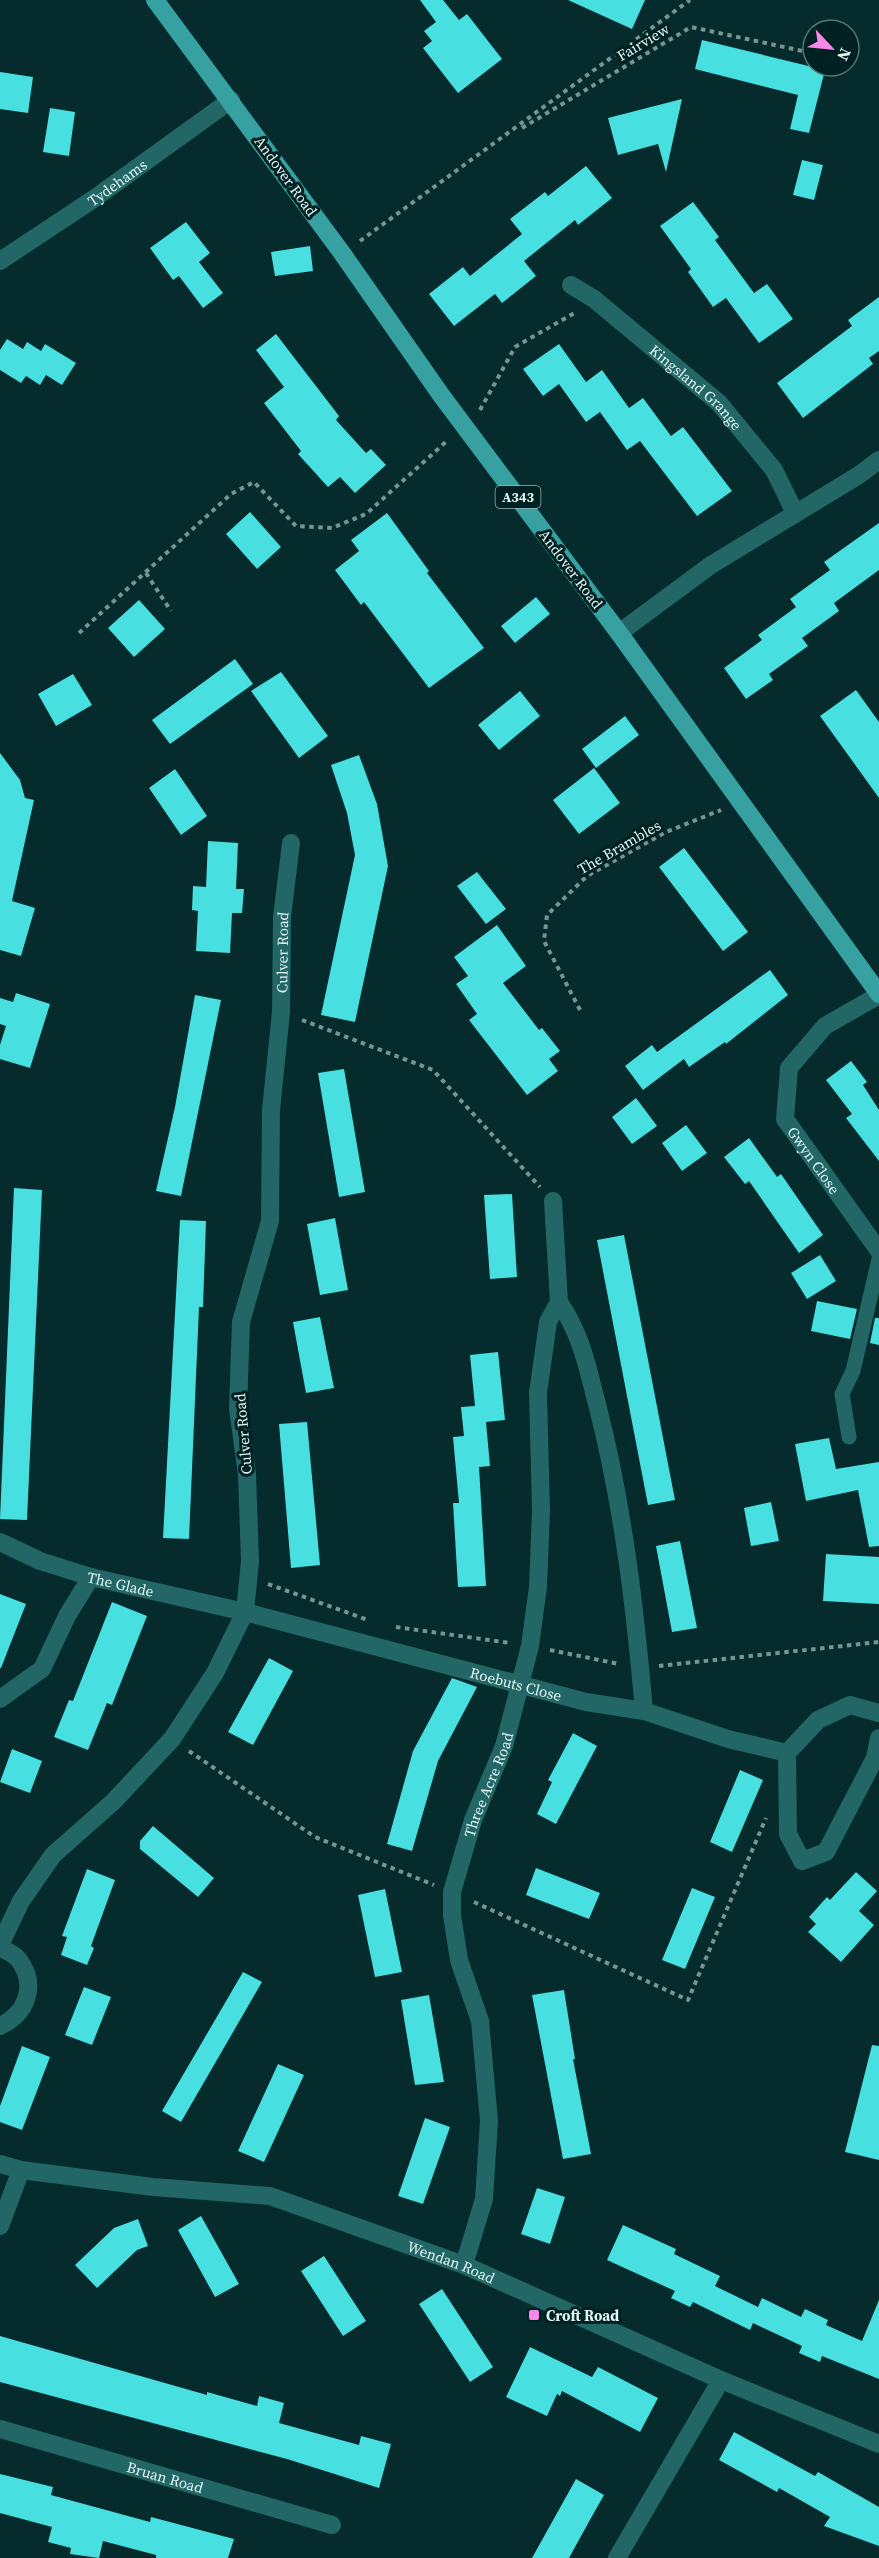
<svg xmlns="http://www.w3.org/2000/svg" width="879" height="2558" font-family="'Source Serif 4',serif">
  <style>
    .building { fill: #47dfe0 }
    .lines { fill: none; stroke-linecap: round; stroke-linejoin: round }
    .path { stroke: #779493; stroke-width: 4; stroke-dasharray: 4.5 4.5; stroke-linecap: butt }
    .lane { stroke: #266; stroke-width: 15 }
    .street { stroke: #266; stroke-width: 18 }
    .primary { stroke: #37a0a1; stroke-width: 18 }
    .poi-dot { fill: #f987e8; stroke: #002122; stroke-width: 2 }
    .labels { text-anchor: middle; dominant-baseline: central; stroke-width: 6; stroke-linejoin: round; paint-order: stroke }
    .shield { fill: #002122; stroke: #9db5b4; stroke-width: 1.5 }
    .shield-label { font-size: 14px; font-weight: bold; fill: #e0f4f3 }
    .street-label { font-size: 15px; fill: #e0f4f3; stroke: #002122 }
    .poi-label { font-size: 15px; font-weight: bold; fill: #e0f4f3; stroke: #002122; text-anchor: start }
  </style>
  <rect width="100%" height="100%" fill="#052b2c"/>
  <path class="building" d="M420,0H443L459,20L467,14L502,59L458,93L423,48L432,41L424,31L436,22Z
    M568,0H645L632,29Z
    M702,40L825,70L809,133L790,129L798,95L695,69Z
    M0,72L33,77L28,113L0,109Z
    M682,99L666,172L658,144L618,155L608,118Z
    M50,108L75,112L69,156L43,152Z
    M802,160L823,165L814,200L793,195Z
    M586,166L612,198L578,225L575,220L524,261L536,276L502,303L495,294L454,326L429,294L463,267L470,276L522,234L510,219L545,192L548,196Z
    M693,202L719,237L715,240L754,293L767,284L793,319L759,343L726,298L713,307L688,272L691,269L660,226Z
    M186,222L210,253L199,262L223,293L203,308L179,276L173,280L150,248Z
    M310,246L313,271L275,276L271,252Z
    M879,297V351L869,358L873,364L803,418L777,383L852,326L848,320Z
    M276,334L339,416L336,420L366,453L371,449L386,465L355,493L340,477L328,487L298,454L301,451L264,403L284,387L256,350Z
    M7,339L23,349L27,342L41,351L45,344L76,363L62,385L46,375L40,385L26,376L21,383L0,370V350Z
    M559,344L586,382L602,370L629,408L643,398L671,436L683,427L732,491L697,516L640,441L627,450L600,412L586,422L559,384L543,396L523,369Z
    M250,512L281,547L257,569L226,534Z
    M387,513L429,571L427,573L484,648L429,688L364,602L361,605L335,570L359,551L351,540Z
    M879,523V570L834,603L839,611L802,638L808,646L769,674L773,680L746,699L724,668L762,640L758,635L796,607L790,599L830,570L824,562Z
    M536,597L550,614L515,643L501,626Z
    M139,600L165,629L134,657L108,628Z
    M235,659L253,684L170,744L152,720Z
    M281,672L328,736L299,758L251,691Z
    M73,674L92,705L56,726L38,694Z
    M856,690L879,722V798L820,716Z
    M520,691L540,716L499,750L478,725Z
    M625,716L639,735L596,768L582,749Z
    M0,753L20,780L25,798L34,800L12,901L35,908L21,956L0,950Z
    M359,755L377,804L388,866L355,1022L321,1015L355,855L347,813L331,765Z
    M594,768L620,803L579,834L553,800Z
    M175,769L207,816L181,835L149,788Z
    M208,841L238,843L236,889H244L242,913H232L230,953L196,951L198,911L192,910L193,886L206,887Z
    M684,848L748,932L723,951L659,867Z
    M477,872L506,909L486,924L457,886Z
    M497,925L526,966L503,983L539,1030L542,1028L560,1051L549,1059L558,1071L527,1095L469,1020L477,1014L456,984L468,976L454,957Z
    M770,970L788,995L726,1044L725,1042L689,1067L684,1059L643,1090L625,1066L652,1045L657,1052Z
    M16,993L50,1004L30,1068L0,1059V1045L6,1026L0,1024V998L13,1002Z
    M195,995L221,1000L181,1196L156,1191L175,1107Z
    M851,1061L867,1082L863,1085L879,1110V1161L846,1118L852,1114L826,1080Z
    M344,1069L365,1192L339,1197L318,1073Z
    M636,1098L657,1126L632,1144L612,1117Z
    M686,1125L707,1153L682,1171L662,1143Z
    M749,1138L777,1177L781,1174L823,1235L799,1253L749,1181L745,1184L724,1157Z
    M14,1188L42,1190L27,1520L0,1519Z
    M512,1194L517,1277L490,1279L484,1195Z
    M335,1218L348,1290L320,1295L307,1224Z
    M180,1220L206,1221L203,1307H199L189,1539L163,1538Z
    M624,1235L675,1500L648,1505L597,1240Z
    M820,1255L836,1281L807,1299L791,1273Z
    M817,1301L857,1309L850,1339L811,1331Z
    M320,1317L334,1388L306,1393L293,1322Z
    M875,1318H879V1345L870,1343Z
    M498,1352L505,1420L486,1422L490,1466L479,1467L486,1586L458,1587L453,1503H459L453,1437L464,1436L461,1407L475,1406L470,1355Z
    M307,1422L320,1565L291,1568L279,1424Z
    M829,1438L836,1469L879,1462V1546L869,1547L858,1490L806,1501L795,1444Z
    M771,1502L779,1541L751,1546L744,1508Z
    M680,1541L697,1628L672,1632L656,1546Z
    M826,1554L879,1557V1604L823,1601Z
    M0,1594L26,1604L1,1668H0Z
    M112,1602L147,1616L112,1705L107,1703L88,1750L54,1737L69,1700L73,1701Z
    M269,1658L293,1671L253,1745L228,1732Z
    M452,1678L477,1687L438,1761L412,1851L387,1844L413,1751Z
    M573,1733L597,1746L556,1824L537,1814L552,1782L548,1780Z
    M12,1749L42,1761L30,1793L0,1782Z
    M740,1770L763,1780L732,1852L710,1842Z
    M153,1826L214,1878L198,1897L140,1849V1841Z
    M536,1868L600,1893L589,1919L526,1895Z
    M87,1869L115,1880L91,1946L94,1948L87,1965L61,1955L67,1937L62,1936Z
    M856,1872L877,1891L859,1911L874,1925L841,1962L808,1932L816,1924L809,1917L827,1897L830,1900Z
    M692,1888L715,1897L685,1969L662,1960Z
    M385,1889L402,1972L375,1977L358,1895Z
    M243,1972L262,1982L181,2122L162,2111Z
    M84,1987L111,1997L92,2045L65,2035Z
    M564,1990L575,2059H573L591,2154L563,2159L532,1995Z
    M429,1995L444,2082L415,2085L401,2000Z
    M872,2045L879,2046V2160L845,2152Z
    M22,2046L50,2057L22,2130L0,2122V2106Z
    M278,2064L304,2075L264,2162L238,2151Z
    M425,2118L450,2127L423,2204L398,2196Z
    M537,2188L565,2197L550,2244L521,2234Z
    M201,2216L239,2284L215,2297L178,2230Z
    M138,2219L148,2246L137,2250L97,2288L75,2265L114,2228Z
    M623,2225L676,2249L674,2254L720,2276L715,2286L758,2307L762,2298L801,2317L805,2309L828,2320L826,2325L862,2341L879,2300V2379L822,2356L820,2362L799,2353L802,2346L753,2323L750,2330L693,2302L690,2307L671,2298L675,2291L607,2260Z
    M324,2256L366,2321L343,2336L301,2271Z
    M442,2289L493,2367L470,2382L419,2304Z
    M0,2336L207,2395V2392L257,2406L259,2396L284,2403L279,2423L359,2445L361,2436L391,2444L379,2488L287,2459L0,2382Z
    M530,2347L592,2377L598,2367L658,2398L640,2432L562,2391L560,2396L557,2394L547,2416L506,2397Z
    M734,2432L815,2476L818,2472L879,2507V2546L824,2526L830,2517L779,2488L777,2492L719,2460Z
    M0,2474L53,2487L51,2495L150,2522L151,2517L234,2539L228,2558H156V2555L103,2541L99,2558L70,2554L71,2548L48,2542L52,2527L0,2513Z
    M576,2479L604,2495L591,2518L569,2558H532Z"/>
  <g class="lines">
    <path class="path" d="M522,128L691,27L812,53
      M360,241L690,0
      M480,410L515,347L576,312
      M146,573L171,611
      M79,633L231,494L254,482L296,526L332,528L366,514L448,440
      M580,1010L544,941L547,915L587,876L666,832L721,810
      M302,1020L433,1070L540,1187
      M268,1584L368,1620
      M396,1627L510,1643
      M550,1650L619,1664
      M659,1666L879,1642
      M189,1751L315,1837L434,1885
      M474,1902L688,2000L766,1818"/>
    <path class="lane" d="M849,1437L842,1394L853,1371L879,1259"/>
    <g class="street">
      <path id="s1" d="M0,261L95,198L231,100"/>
      <path id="s2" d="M571,285L594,299L719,403L774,470L795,513"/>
      <path d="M619,633L711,565L859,475L879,460"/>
      <path id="s3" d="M879,995L825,1026L789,1068L785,1119L879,1251"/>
      <path d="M559,1302C582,1336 587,1366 597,1404C623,1505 635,1607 644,1711"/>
      <path id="s4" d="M0,1542L40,1561L91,1577L245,1612L586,1702L644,1711L728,1739L787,1753"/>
      <path d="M0,1699L42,1669L67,1616L91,1577"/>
      <path d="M879,1713L850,1705L818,1720L787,1753L788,1834L802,1861L826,1852L875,1758L879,1738"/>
      <path id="s5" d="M0,1945L21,1901L53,1855L113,1802L172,1739L215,1673L245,1612L250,1561L247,1474L238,1409L241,1322L270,1221L271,1110L281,1012L282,917L291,843"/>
      <path d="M0,1947C6,1951 15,1954 19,1960C38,1986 26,2014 0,2026"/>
      <path id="s6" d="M0,2164L21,2170L153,2187L270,2196L464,2265L721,2380L879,2444"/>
      <path d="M0,2226L21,2170"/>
      <path id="s7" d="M464,2265L484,2199L489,2121L480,2021L459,1960L452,1915V1892L473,1820L504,1746L530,1646L538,1587L541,1511L538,1393L548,1322L559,1302L553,1201"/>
      <path id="s8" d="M0,2429L332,2525"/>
      <path d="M617,2558L721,2380"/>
    </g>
    <path class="primary" d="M155,0L342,253L441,395L619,633L879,994"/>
  </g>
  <rect class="poi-dot" x="528" y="2309" width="12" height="12" rx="3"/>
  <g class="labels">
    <rect class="shield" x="495.5" y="486" width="45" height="22" rx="4.5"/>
    <g class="shield-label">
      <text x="518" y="497">A343</text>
    </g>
    <g class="street-label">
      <text transform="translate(643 42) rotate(-31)">Fairview</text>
      <text transform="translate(286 176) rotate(54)">Andover Road</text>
      <text stroke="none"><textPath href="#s1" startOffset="141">Tydehams</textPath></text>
      <text stroke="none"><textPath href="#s2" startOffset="162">Kingsland Grange</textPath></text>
      <text transform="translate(571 569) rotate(53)">Andover Road</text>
      <text transform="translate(619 847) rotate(-30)">The Brambles</text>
      <text stroke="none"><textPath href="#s5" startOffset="1083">Culver Road</textPath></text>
      <text stroke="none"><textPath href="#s3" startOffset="219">Gwyn Close</textPath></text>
      <text transform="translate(243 1434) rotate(-95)">Culver Road</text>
      <text stroke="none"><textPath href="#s4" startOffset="128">The Glade</textPath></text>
      <text stroke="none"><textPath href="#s4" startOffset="536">Roebuts Close</textPath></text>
      <text stroke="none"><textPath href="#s7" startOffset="494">Three Acre Road</textPath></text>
      <text stroke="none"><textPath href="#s6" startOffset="465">Wendan Road</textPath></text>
      <text stroke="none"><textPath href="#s8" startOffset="172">Bruan Road</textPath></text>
    </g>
    <g class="poi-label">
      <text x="546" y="2315">Croft Road</text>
    </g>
  </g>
  <g transform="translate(831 48) rotate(116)"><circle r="28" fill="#002122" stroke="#5a7576" stroke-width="1.5"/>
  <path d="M0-4.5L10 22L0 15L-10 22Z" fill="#f987e8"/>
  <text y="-9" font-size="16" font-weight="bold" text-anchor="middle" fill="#e0f4f3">N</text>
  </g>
</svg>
